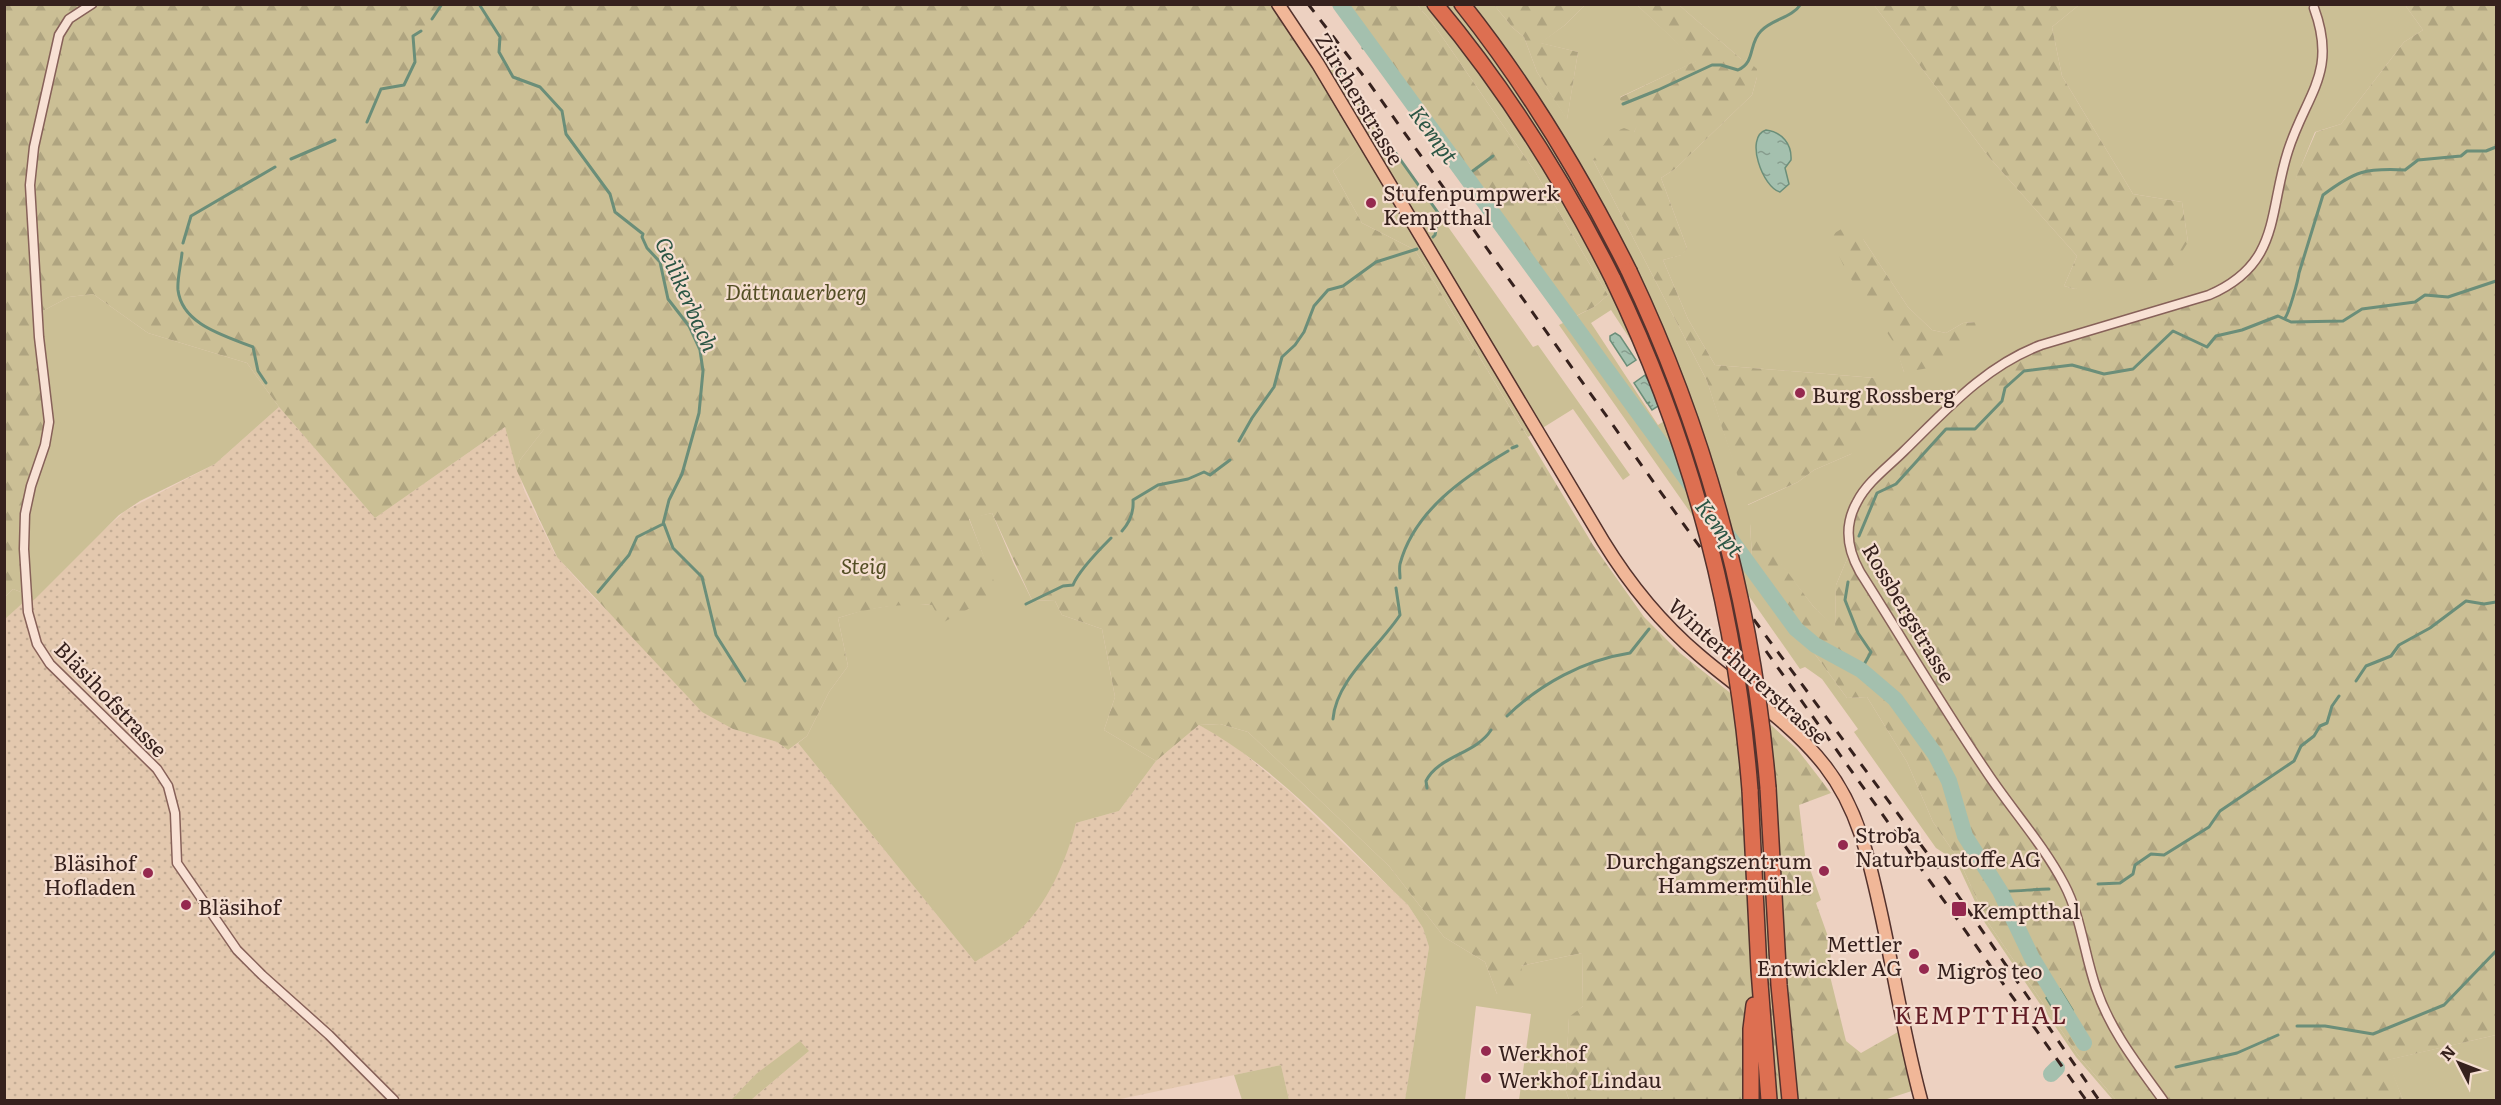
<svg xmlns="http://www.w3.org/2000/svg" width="2501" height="1105" font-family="Literata,serif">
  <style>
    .farmland { fill: url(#farmland-dots) }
    .green { fill: #cbbf95; fill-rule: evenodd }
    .forest { fill: url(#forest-firs) }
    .water { fill: url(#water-ripples); stroke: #6b8e79; stroke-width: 1.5 }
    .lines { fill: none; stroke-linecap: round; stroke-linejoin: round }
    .stream { stroke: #6b8e79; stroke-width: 3 }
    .river { stroke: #a4c0ae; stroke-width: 16 }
    .street-casing { stroke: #876159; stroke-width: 11 }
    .primary-casing { stroke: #54322d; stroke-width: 15 }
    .highway-casing { stroke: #54322d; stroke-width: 18 }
    .street { stroke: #f8e1d4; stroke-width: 8 }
    .primary { stroke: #f1b798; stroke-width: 12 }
    .highway { stroke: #dd6f51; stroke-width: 15 }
    .rail { stroke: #36211d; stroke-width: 3; stroke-dasharray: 10 10; stroke-linecap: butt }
    .highway-bridge-casing { stroke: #54322d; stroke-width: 18; stroke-linecap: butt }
    .highway-bridge { stroke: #dd6f51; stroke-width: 15 }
    .poi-dot { fill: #95294f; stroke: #f5ded0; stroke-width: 2 }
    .labels { text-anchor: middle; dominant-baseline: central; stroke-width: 4.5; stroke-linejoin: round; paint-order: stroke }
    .street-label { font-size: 21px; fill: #36211d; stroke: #f5ded0 }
    .poi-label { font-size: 21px; fill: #36211d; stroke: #f5ded0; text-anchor: start }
    .park-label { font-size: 21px; font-style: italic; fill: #534e24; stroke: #f5ded0 }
    .water-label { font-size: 22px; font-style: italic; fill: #2c5645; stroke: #f5ded0 }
    .quarter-label { font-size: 24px; letter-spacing: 1.5px; fill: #631d26; stroke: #f5ded0 }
  </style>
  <defs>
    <pattern id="farmland-dots" width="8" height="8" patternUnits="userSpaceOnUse" patternTransform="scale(1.5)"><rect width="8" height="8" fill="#e3c8ae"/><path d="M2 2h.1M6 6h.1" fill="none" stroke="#c3ac95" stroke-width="1.8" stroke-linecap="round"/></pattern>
    <pattern id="forest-firs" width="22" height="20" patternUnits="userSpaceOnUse" patternTransform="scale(1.5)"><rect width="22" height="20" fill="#cbbf95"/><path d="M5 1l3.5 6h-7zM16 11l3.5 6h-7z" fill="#afa480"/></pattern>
    <pattern id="water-ripples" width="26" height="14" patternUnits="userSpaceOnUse" patternTransform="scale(1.5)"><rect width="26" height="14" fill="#a4c0ae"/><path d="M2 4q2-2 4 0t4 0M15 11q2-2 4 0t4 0" fill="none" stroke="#869c8d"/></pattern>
  </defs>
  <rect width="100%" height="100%" fill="#edd1c1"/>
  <path class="farmland" d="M279,407L375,518L505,427L524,490L555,554L571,573L595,599L733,729L777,742L788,750L798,743L975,962L1009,940L1037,909L1064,858L1076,823L1119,811L1156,761L1199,725L1229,741L1290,792L1408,905L1423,928L1429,947L1405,1100H1289L1281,1065L1116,1100H751L809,1051L756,1074L731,1100H5L4,619L125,511L215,464Z"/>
  <path class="green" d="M1417,5H1494L1513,28L1524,37L1537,72L1567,119L1578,52L1540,43L1565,25L1585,5H1637L1697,61L1620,97L1639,123L1634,132L1593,160L1707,381L1748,505L1798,482L1814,470L1851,454L1875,378L1715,365L1688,319L1663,260L1681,255L1687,248L1661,178L1675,169L1752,95L1757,77L1746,59H1741L1679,5H1874L1988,156L2077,256L2064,286L2075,289L2188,242L2182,202L2133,194L2062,76L2052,27L2079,5H2405L2423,30L2404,42L2341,124L2315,132L2295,181L2276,209L2251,265L1850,552L1836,585L1835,629L1813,606L1750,524L1752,559L1806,642L1847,698L1867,697L1907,762L1933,822L1959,860L1987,921L2078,1055L2116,1100H2113L2076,1057L1985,923L1956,861L1936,848L1854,732L1858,729L1822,679L1805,667L1800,669L1559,325L1594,307L1608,295L1534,170L1432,22ZM1863,239L1908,307L1932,330L1946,333L1963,323L1975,322L1904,372ZM1611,310L1678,412L1658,425L1591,323Z
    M1328,57L1533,347L1538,345L1630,475L1623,480L1573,409L1528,437L1415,250L1362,223L1333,171L1365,143L1318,64Z
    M93,294L148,333L247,363L279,407L215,464L140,501L119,515L36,598L28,605L26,600L5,619V597L13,589L26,594L24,549L37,314L69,297Z
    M505,427L545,428L520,460L517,471Z
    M992,513L1013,562L1032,600L1055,601L1062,615L1102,629L1115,697L1104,730L1156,761L1119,811L1076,823C1066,862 1047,905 1017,933C1005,944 989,953 975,962L798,743L807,736L829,692L848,666L838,618L864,610L907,603L932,605L994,584L969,518Z
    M1220,724L1248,732L1389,866L1444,937L1485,962L1497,994L1521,966L1582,953L1583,1006L1569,1018L1565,1088L1569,1100H1519L1531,1014L1476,1006L1465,1100H1405L1429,947L1423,928L1408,905C1344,843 1278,768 1199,725Z
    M2496,1035V1100H2403L2387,1060Z
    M800,1041L809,1051L751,1100H731L756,1074Z
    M1281,1065L1289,1100H1242L1234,1075Z"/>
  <path class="forest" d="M5,5H1278L1366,143L1333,171L1362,223L1415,250L1593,545L1644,617L1680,653L1772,726L1797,749L1831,793L1799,805L1805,855L1821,900L1816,903L1831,945L1830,976L1846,1041L1861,1053L1905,1028L1918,1089L1884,1100H1569L1565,1088L1569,1017L1583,1006L1582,953L1521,966L1524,985L1497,994L1485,962L1444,937L1389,866L1248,732L1220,724L1199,725L1156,761L1104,730L1115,697L1102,629L1062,615L1055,601L1032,600L992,513L969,519L995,584L989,598L942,623L932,605C900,603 869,608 838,618L848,666L829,692L807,736L788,750L777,742L733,729L702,712L557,557L517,471L520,460L544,429L524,434L505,427L375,518L279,407L247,363L148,333L93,294L69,297L37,314L49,422L28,499L26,594L13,589L5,597Z
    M1333,5H1417L1432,22L1534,170L1608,295L1594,307L1576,316L1466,181Z
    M1494,5H1585L1565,25L1541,43L1578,52L1567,120L1537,72L1524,37L1513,28Z
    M1637,5H1679L1741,59H1746L1757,69V77L1752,95L1675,169L1661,178L1687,248L1682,255L1663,260L1688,319L1715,365L1875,378L1884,416L1851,454L1814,470L1798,482L1747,505L1707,381L1593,160L1612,133L1624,128L1634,132L1638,123L1619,98L1696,61Z
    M1874,5H2079L2052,27L2062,76L2133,194L2182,202L2188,242L2165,279L2075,289L2064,286L2077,256L1988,156Z
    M2405,5H2496V1035L2388,1060L2403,1100H2116L2078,1055L1987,921L1959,860L1933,822L1907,762L1867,697L1847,698L1806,642L1752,559L1750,522L1813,606L1835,628L1836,585L1850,552L1849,544L1856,502L1961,396L2015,356L2218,291L2256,258L2280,182L2295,180L2316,132L2341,124L2404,42L2423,30Z
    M1846,226L1863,239L1908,307L1932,330L1946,333L1963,323L1976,322C1973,363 1938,367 1904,372L1894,343L1847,273L1830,236Z"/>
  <path class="water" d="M1766,130C1782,132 1792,144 1791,160L1785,168L1789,184L1780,192C1763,188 1744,137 1766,130Z
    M1615,333L1620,336L1636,360L1627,366L1610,340V336Z
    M1645,375L1663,403L1652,410L1648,404L1650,402L1647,403L1634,383Z
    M2060,989L2073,1010L2059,1019L2046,998Z"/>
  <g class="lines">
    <path class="stream" d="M479,4L500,37L499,52L513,77L540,87L562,111L566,134L610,194L615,212L643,234L642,237L647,248L660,262L668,299L689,326L700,350L703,371L699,413L682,474L669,500L663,524L637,537L629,555L598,592
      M432,19L442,4
      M1363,48L1369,42
      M1338,66L1336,69L1439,214L1435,235L1433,237
      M1623,104L1658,90L1712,65H1721L1738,70C1756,62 1748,44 1761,31C1772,19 1792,18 1801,4
      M367,122L381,89L404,85L415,62L413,36L421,31
      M291,159L335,140
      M1466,176L1493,156
      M183,243L191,216L275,167
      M182,253C181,264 177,279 178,290C182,325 226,336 253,347L258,371L266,383
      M2285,318C2289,313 2298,281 2299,273L2323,195C2355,171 2365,168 2405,170L2418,160L2461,156L2467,151H2486L2496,147
      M1239,441L1252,418L1274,387L1282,357L1295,345L1304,332L1314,306L1328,290L1343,286L1376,262L1417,249
      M1512,448L1517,446
      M664,524L673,548L702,577L716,635L745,681
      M1122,531C1130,522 1134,513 1133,500L1158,485L1188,479L1204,472L1210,475L1230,460
      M1859,536L1877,493L1896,484L1946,429H1975L2002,401L2005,388L2024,371L2072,365L2104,374L2133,369L2173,331L2207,347L2216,336L2242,330L2278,316L2291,322L2343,321L2362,309L2415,302L2425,295L2448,297L2496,281
      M1400,578C1400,573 1399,569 1400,564C1414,511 1464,477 1508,451
      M1848,582L1845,600L1858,633L1871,652L1861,670
      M1026,604L1063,586L1073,585C1079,570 1099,550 1111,538
      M2356,681L2366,666L2391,656L2399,645L2430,628L2466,601L2484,604L2496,602
      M1507,716C1540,684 1584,660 1630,653L1649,629
      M1333,719C1336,680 1379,647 1400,615L1396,588
      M1427,788L1426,781C1438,756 1476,754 1491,730
      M2098,884L2120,883L2133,874L2135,865L2151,854L2164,855L2209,827L2220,811L2294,761L2301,746L2314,736L2320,726L2327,723L2332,706L2339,696
      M2000,891C2016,892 2032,889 2049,889
      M2297,1026H2325L2373,1034L2444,1005L2496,951
      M2176,1067L2237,1053L2278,1035"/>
    <path class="river" d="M1340,4L1796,629L1815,645L1861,670L1895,699L1935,754L1949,781L1965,836L2000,891L2032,958L2084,1043
      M2051,1074L2057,1068"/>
    <g class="street-casing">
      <path id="street" d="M92,4L69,19L59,35L34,147L30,185L39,337L49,422L45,445L31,486L25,514L24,549L28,612L37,644L50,664L157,769L168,786L175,813L177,863L237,950L262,975L329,1035L394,1100
        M2163,1100C2137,1064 2110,1030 2096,988C2084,953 2081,916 2064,884C2043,844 2011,809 1986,771C1942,706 1902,638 1860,572C1847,549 1844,525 1857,502C1867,482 1888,467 1904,451C1946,410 1985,366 2041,345L2209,295C2281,264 2268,213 2288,151C2306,94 2338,73 2314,8"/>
    </g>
    <g class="primary-casing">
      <path id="primary" d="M1278,4L1318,64L1603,541C1630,585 1660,622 1699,655C1742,692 1790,721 1825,766C1860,811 1870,864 1882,918C1895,979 1905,1041 1921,1100"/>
    </g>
    <g class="highway-casing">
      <path id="highway" d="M1435,4C1506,89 1564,181 1613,279
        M1462,4C1528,87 1582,177 1629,271
        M1768,788L1779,985L1790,1100
        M1750,790L1759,970L1769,1100
        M1751,1100V1029L1754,1005"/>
    </g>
    <use href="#street" class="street"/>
    <use href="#primary" class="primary"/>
    <use href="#highway" class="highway"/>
    <path class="rail" d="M1308,4L1369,83L1697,543L1950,884L2099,1100
      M1766,651L2086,1100"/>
    <g class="highway-bridge-casing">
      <path id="highway-bridge" d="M1629,271C1707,435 1753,608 1768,788
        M1613,279C1691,441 1736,611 1750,790"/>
    </g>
    <use href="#highway-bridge" class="highway-bridge"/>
  </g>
  <g class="poi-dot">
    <circle cx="1371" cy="203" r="6"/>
    <circle cx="1800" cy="393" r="6"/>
    <circle cx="1843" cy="845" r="6"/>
    <circle cx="1824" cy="871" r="6"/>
    <circle cx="148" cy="873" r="6"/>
    <circle cx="186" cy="905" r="6"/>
    <rect x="1951" y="901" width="16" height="16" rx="3"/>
    <circle cx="1914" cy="954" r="6"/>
    <circle cx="1924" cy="969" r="6"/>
    <circle cx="1486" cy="1051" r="6"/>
    <circle cx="1486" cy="1078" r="6"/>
  </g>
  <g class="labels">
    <g class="street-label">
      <text transform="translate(1361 98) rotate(59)">Zürcherstrasse</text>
      <text transform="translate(1910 612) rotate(59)">Rossbergstrasse</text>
      <text transform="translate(1749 670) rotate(42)">Winterthurerstrasse</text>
      <text transform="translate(112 698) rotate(46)">Bläsihofstrasse</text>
    </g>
    <g class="poi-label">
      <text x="1383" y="191">Stufenpumpwerk<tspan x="1383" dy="24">Kemptthal</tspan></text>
      <text x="1812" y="393">Burg Rossberg</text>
      <text x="1855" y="833">Stroba<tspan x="1855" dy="24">Naturbaustoffe AG</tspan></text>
      <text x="1812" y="859" text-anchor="end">Durchgangszentrum<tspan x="1812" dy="24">Hammermühle</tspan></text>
      <text x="136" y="861" text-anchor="end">Bläsihof<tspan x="136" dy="24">Hofladen</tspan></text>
      <text x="198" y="905">Bläsihof</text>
      <text x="1972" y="909">Kemptthal</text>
      <text x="1902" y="942" text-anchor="end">Mettler<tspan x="1902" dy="24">Entwickler AG</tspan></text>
      <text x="1936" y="969">Migros teo</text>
      <text x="1498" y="1051">Werkhof</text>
      <text x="1498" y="1078">Werkhof Lindau</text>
    </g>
    <g class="park-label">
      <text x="796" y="290">Dättnauerberg</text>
      <text x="864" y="564">Steig</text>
    </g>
    <g class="water-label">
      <text transform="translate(1435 134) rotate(54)">Kempt</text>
      <text transform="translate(688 294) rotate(66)">Geilikerbach</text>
      <text transform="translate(1721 527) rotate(54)">Kempt</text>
    </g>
    <g class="quarter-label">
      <text x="1981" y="1013">KEMPTTHAL</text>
    </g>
  </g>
  <rect width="2501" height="1105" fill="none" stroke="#36211d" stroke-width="12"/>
  <g transform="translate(2459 1063) rotate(312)" stroke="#f5ded0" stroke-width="4.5" paint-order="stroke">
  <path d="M0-4.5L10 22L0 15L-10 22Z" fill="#36211d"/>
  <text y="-9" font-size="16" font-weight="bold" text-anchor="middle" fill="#36211d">N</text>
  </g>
</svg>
